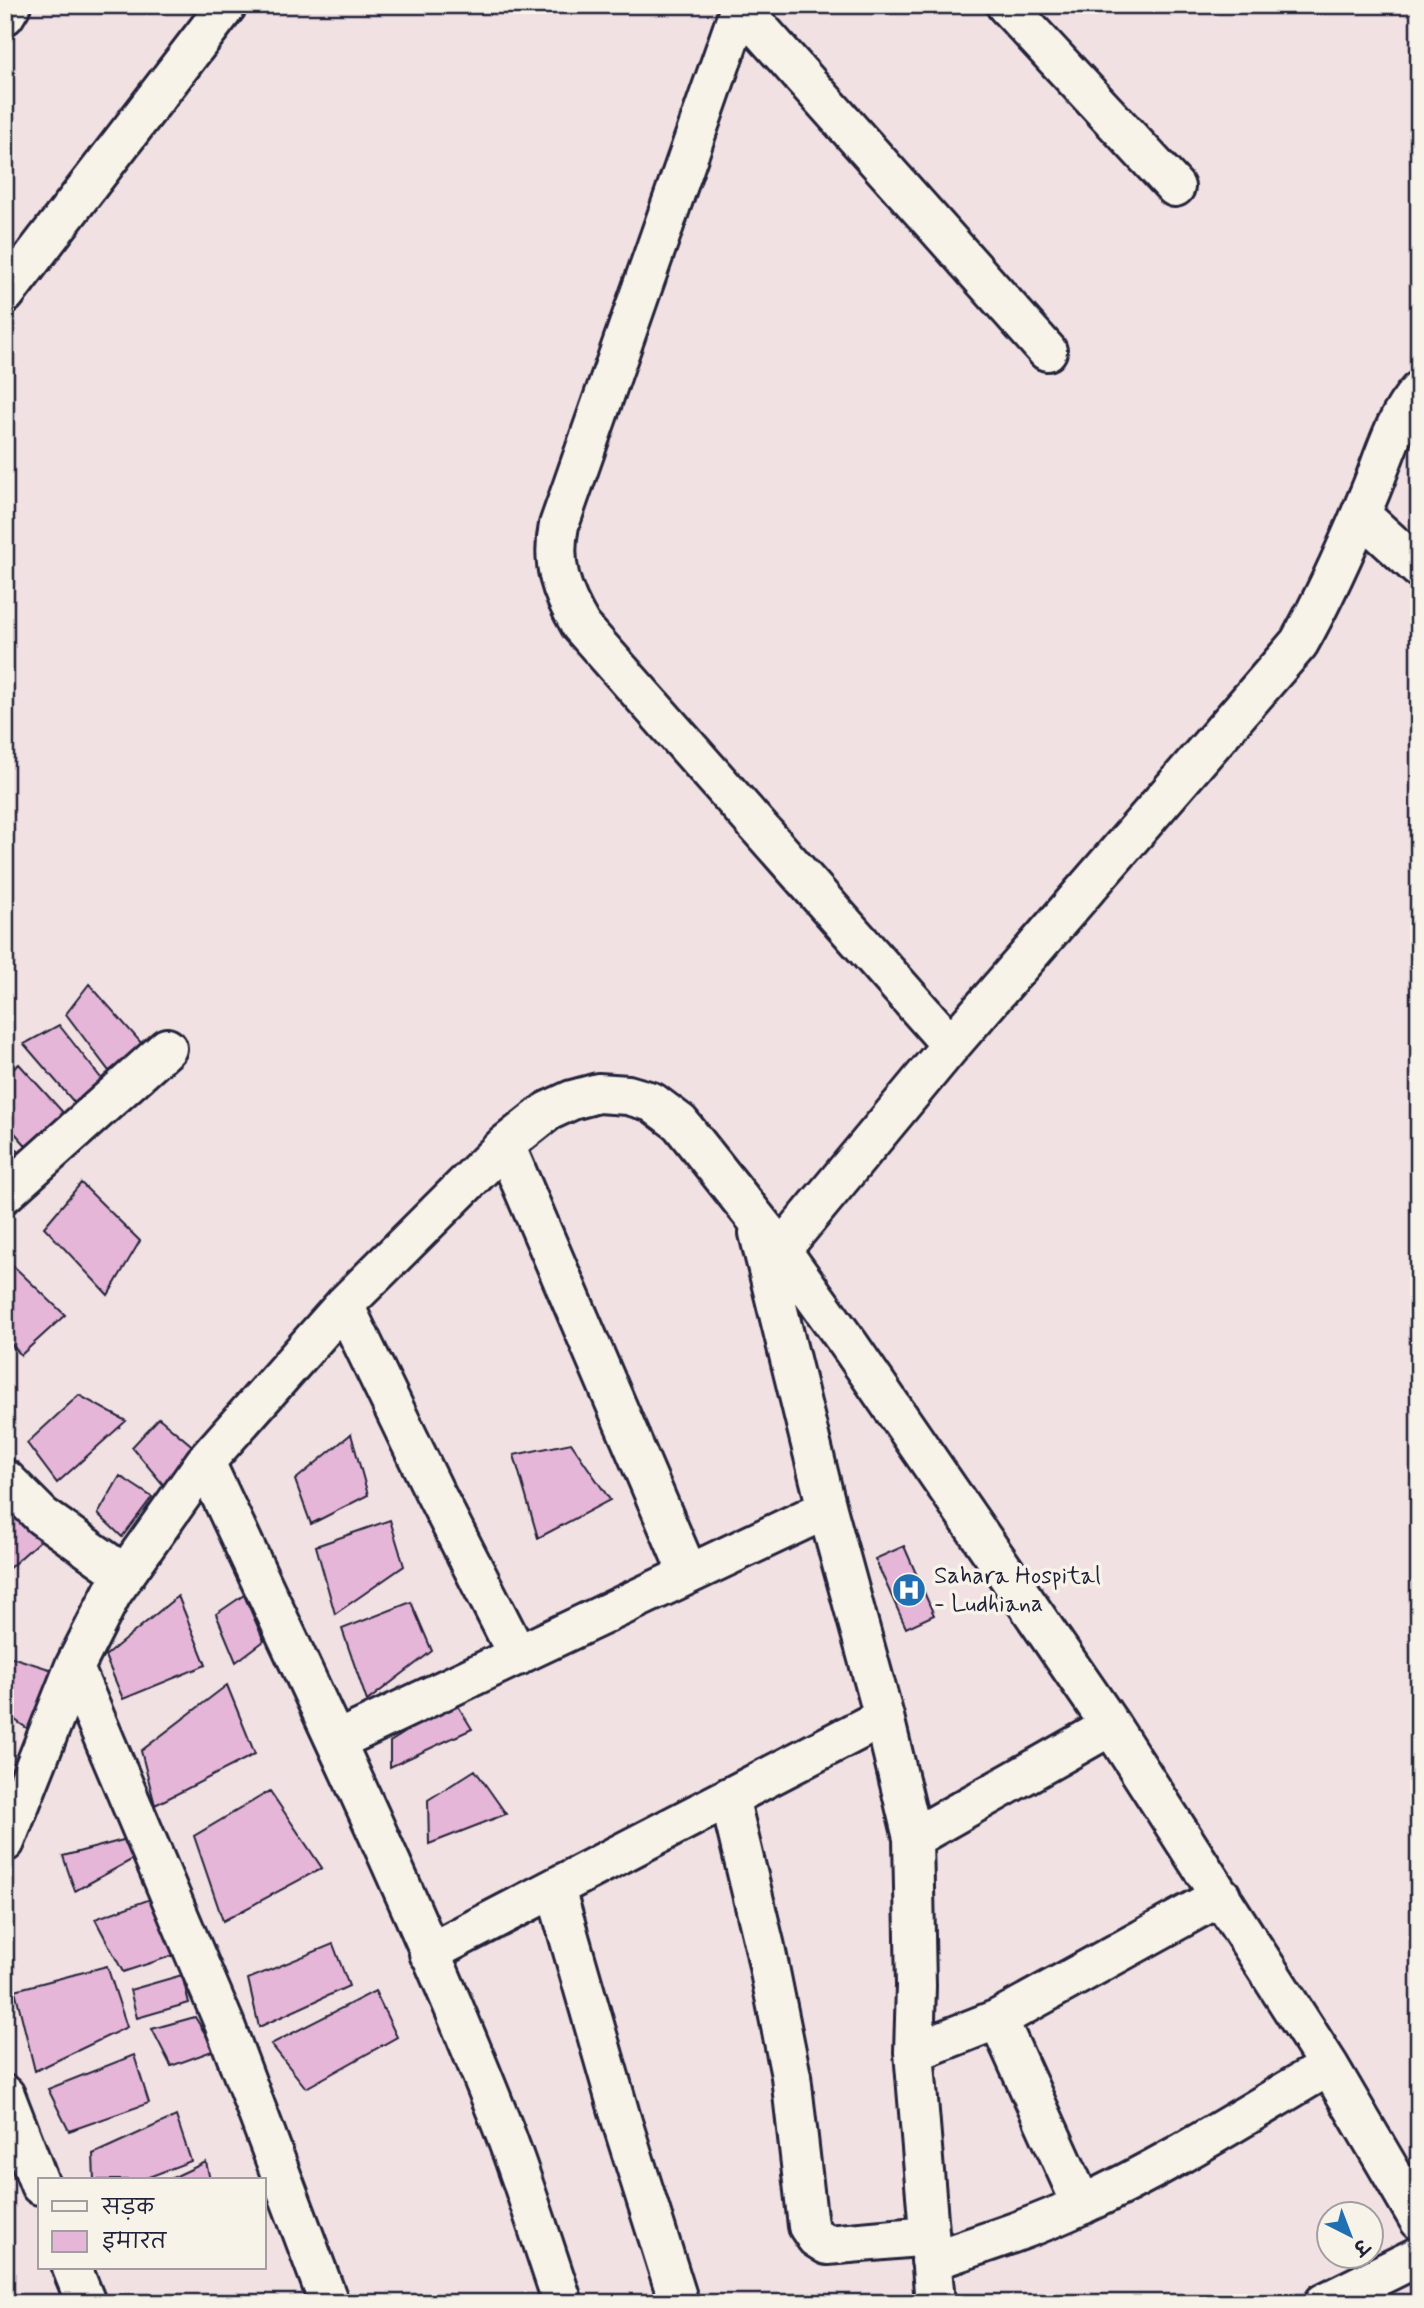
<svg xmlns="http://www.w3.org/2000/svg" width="1424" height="2308" font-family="Mynerve,'Playpen Sans Deva',sans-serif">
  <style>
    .building { fill: #e5b6d7; stroke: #22223b; stroke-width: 2 }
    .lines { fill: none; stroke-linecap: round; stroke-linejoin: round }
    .minor-casing { stroke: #22223b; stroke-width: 44 }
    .minor { stroke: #f7f3e8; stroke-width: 38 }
    .labels { text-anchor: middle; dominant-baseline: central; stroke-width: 7; stroke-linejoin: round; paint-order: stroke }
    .poi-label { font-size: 24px; fill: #22223b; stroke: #f7f3e8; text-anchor: start }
  </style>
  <rect width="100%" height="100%" fill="#f2e1e3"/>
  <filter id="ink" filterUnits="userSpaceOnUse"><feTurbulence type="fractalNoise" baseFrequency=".0143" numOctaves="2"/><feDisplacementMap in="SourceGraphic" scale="14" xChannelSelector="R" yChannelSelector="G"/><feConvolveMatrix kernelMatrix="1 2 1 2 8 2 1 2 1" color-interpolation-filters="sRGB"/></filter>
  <g filter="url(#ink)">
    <path class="building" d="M89,984L144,1046L109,1071L66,1014Z
      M59,1025L104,1082L79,1108L24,1044Z
      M19,1064L68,1118L31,1151L5,1122V1076Z
      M5,1138L24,1157L13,1174L5,1166Z
      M81,1183L140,1241L108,1295L44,1227Z
      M5,1258L65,1315L21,1355L5,1337Z
      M79,1395L126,1421L57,1483L27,1443Z
      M159,1418L196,1449L165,1487L132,1447Z
      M351,1434L368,1495L311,1524L295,1480Z
      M571,1443L610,1500L538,1538L514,1455Z
      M120,1476L152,1497L122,1537L98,1514Z
      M10,1510L44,1537L7,1570L5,1513Z
      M390,1520L404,1566L335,1614L316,1546Z
      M904,1546L934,1615L906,1628L875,1559Z
      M244,1595L264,1641L236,1662L216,1614Z
      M178,1596L206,1665L123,1699L105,1656Z
      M411,1602L432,1651L367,1701L342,1629Z
      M8,1656L56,1671L28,1729L5,1713V1663Z
      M227,1685L255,1754L155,1805L141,1751Z
      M455,1701L472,1729L390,1767V1742Z
      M475,1770L506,1814L429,1844L428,1800Z
      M270,1791L322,1868L223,1921L194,1836Z
      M127,1839L135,1858L75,1891L63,1856Z
      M159,1896L181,1953L123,1972L95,1919Z
      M333,1944L349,1986L259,2027L248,1979Z
      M107,1966L127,2027L35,2071L15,1990Z
      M182,1975L189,2003L137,2018L130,1990Z
      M375,1991L397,2037L306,2088L271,2044Z
      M195,2017L215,2050L171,2066L152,2029Z
      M134,2055L149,2103L69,2131L48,2089Z
      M176,2116L191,2161L141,2180H94L93,2154Z
      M206,2162L210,2180H168Z"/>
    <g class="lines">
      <g class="minor-casing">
        <path id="minor" d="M741,5L559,525C551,564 561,592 581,626L951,1045
          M1006,5L1175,187
          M741,8L1047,351
          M5,15L11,5
          M5,294L227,5
          M1361,515L1419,568
          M505,1145L688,1573
          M5,1193L167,1048
          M759,1233L827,1509L884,1717L913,1838L916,1986L914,2052L935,2303
          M781,1250L951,1045L1299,643C1326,595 1349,543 1370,492C1384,459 1394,418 1419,391
          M344,1305L434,1491L518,1656
          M205,1462C308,1682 414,1902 503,2128C525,2185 543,2245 563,2303
          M5,1479L42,1516L124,1574
          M74,1668L224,2023L329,2303
          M336,1741L827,1509
          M729,1797L765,1947L791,2076L808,2226L816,2238L827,2245L929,2236
          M913,1838L1111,1726
          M5,1842L74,1668L112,1593L205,1462L344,1305L505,1145L548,1111L572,1100L598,1093L628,1095L652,1102L680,1123L781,1250L850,1346L1111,1726L1329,2066L1419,2220
          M555,1888L622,2122L679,2303
          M429,1953L884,1717
          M998,2019L1082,2205
          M914,2052L998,2019L1221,1896
          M5,2095L40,2185
          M931,2261C981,2244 1033,2228 1081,2205C1167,2166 1247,2114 1329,2066
          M72,2268L86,2303
          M1324,2303L1419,2256"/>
      </g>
      <use href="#minor" class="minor"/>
    </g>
  </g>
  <defs>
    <g id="hospital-disc" transform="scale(1.75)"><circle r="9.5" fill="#1f6fb2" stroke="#f7f3e8"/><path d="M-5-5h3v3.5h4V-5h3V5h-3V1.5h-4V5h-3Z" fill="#fff"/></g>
  </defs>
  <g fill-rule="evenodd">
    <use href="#hospital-disc" x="909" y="1590"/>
  </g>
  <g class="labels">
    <g class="poi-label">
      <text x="934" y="1576">Sahara Hospital<tspan x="934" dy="28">- Ludhiana</tspan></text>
    </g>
  </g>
  <rect width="1424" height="2308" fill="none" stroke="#f7f3e8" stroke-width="28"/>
  <rect x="14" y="14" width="1396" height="2280" fill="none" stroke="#22223b" stroke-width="2.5" filter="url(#ink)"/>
  <rect x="38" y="2178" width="228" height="91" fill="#f7f3e8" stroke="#a29fa3" stroke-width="2"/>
  <rect x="52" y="2201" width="35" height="10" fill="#f7f3e8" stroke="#a29fa3" stroke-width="2"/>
  <text x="102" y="2214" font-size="21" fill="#22223b">सड़क</text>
  <rect x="52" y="2231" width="35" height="21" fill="#e5b6d7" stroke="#a29fa3" stroke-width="2"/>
  <text x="102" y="2248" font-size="21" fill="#22223b">इमारत</text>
  <g transform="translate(1350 2235) rotate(138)"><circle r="33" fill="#f7f3e8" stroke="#a29fa3" stroke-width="2"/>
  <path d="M0-5L12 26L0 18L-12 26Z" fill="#1f6fb2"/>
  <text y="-10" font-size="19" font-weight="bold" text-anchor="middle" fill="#22223b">उ</text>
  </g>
</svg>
